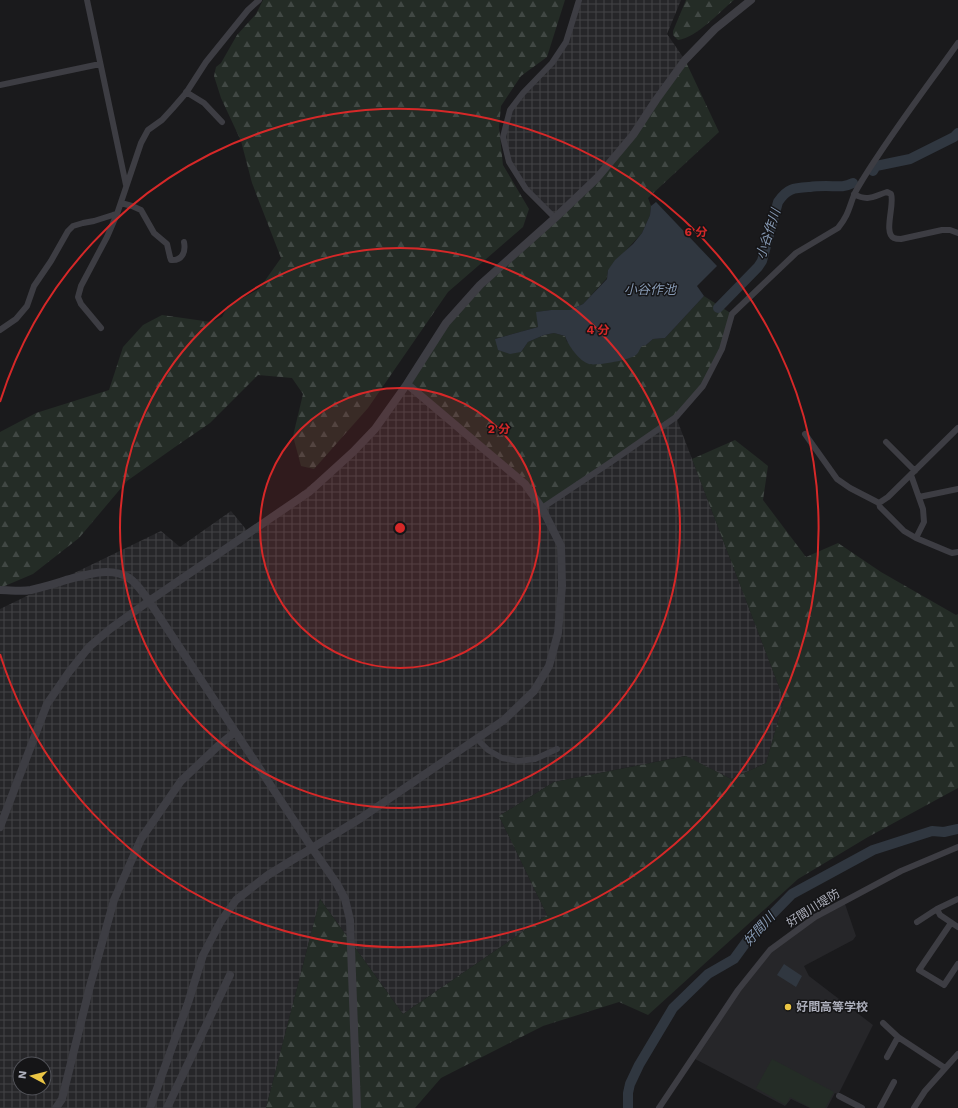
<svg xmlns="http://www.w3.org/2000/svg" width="958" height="1108" font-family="'Work Sans','Noto Sans JP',sans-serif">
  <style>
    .built { fill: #262629 }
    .industrial { fill: url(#industrial-grid); fill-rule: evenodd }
    .grass { fill: #242c26 }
    .forest { fill: url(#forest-firs) }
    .water { fill: #303740 }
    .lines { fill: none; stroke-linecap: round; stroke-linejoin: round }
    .river { stroke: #303740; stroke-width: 10 }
    .minor { stroke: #3d3d43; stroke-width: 6 }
    .tertiary { stroke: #3d3d43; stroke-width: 8 }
    .ring { fill: none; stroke: #d62828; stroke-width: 2 }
    .poi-dot { fill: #eac544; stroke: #151517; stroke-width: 1.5 }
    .labels { text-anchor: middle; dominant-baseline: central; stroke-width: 3; stroke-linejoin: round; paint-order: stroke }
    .street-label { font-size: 12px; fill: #adafbb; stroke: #151517 }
    .poi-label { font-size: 12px; font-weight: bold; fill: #adafbb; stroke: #151517; text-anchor: start }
    .water-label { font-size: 13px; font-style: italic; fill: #8699b3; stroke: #151517 }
    .centre { fill: #d62828; stroke: #151517; stroke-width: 2 }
    .ring-label { font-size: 12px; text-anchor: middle; font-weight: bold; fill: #d62828; stroke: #151517; stroke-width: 3; stroke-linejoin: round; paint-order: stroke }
  </style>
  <defs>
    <pattern id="industrial-grid" width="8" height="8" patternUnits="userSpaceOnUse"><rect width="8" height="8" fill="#262629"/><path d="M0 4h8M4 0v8" fill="none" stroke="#434346"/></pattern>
    <pattern id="forest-firs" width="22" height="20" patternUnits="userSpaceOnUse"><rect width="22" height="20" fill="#242c26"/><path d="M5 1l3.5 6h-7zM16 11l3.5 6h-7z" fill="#414844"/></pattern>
  </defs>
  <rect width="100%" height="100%" fill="#1a1a1c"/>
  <path class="built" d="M844,901L856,936L853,940L804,966L809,976L873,1025L838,1095L835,1093L827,1108H810L791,1099L785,1106L695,1059L740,988L770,950L797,930Z"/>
  <path class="industrial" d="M579,0H681L667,34L685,60L633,135L555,218L526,189L509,162L503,137L510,110L566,42Z
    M407,384L676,417L784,700L766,763L731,779L685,756L554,782L499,816L547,915L403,1014L320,899L266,1108H0V609L161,531L180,547L231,511L249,533L353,452ZM20,1064H44V1088H20Z"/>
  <path class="grass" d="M772,1059L834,1092L825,1108H811L790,1097L786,1105L756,1088Z"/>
  <path class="forest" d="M263,0H565L547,57L521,76L501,106L499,127L503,165L529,209L523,227L448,292L368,408L314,469L301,466L293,436L303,394L292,378L258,375L210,423L175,447L127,481L79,538L33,574L0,588V432L36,413L109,390L123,347L143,325L162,315L211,322L222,317L228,306L259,289L281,258L252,183L241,141L221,98L214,76L216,67L221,63L237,35L256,14Z
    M686,0H734C719,12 698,37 678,40L673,35V31Z
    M685,60L719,132L648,198L651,206L650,215L642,233L608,270L607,278L583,304L570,310H551L537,312L538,327L495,339L521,352L528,342L544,335L554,333L565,336L567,342L642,346L646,345L653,339L665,338L704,296L732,314L722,349L703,386L676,417L542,508L525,484L407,384L446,323L597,178Z
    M735,440L768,466L763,500L806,557L838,543L881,572L956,615L958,614V788L868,837L798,879L648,1015L619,1002L543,1026L441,1078L415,1108H266L320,899L403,1014L547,915L499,816L554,782L686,756L731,779L766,763L784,700L692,459Z"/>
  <path class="water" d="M656,202L717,266L697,286L704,296L665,338L653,339L646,345L642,346C640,348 639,352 637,354C632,360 596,366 589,364C579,361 568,345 565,336L554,333L544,335L528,342L521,352L510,354L498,350L495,339L538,327L536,312L551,310H570L583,304L607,279L608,270L615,260L633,244L642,233L650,215L651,206Z
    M784,964L802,976L796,987L777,975Z"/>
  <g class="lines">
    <path class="river" d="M873,171L876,166L910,159L954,137L958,133
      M718,308L758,267L762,261L778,202C787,188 794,188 810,187C815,186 820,186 826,186C836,186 843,188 853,183
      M628,1108V1093L630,1084L639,1065L673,1008L708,974L734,959L750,937L792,894L873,850L932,831L944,832L958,829"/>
    <path class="minor" d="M87,0L126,185
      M0,85L100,64
      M186,92L204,103L222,122
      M854,194C868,202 874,196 887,192L891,194C895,204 883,233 894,238C896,239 898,239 901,239L942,230H950L958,233
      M121,203L132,206L141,210L154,233L167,244L170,257L171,260C182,261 186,252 184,242
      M555,218L526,189L509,162L503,137L510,110L523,93L552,63L566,42L579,0
      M101,328L81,304L78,297L81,286L107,237L117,214L141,143L148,130L162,120L173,108L186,93L206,62L248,10L259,0
      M0,330L16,319L27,306L34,286L51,261L68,231L73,226L83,223L94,221L113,215L117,214
      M805,434L837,479L850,488L879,503L888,497L958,428
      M886,442L915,471
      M911,475L923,509L924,522L916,538
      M919,497L958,489
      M879,503L880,507L904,531L916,538L947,551L952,553L958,552
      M542,508L611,462L676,417L703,386L722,349L732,314L796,253L838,228C848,216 849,208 854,195C856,190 860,184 863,179C892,132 926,88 958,43
      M477,739L488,750L502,758L518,761L535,759L557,749
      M937,909L940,915L958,927
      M917,922L937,909L958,899
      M951,923L919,970L944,985L958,964
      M883,1023L898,1037L945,1068
      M887,1057L898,1037
      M839,1096L862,1108
      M659,1108L738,990L770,950L815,917L901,871L958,847
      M880,1108L894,1082
      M914,1108L925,1091L958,1054"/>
    <path class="tertiary" d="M0,590C10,590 21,592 31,590C43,587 55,584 66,580C86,575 110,566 129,578C137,583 143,593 149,601L312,848L337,884L345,899L350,920L357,1108
      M0,827L47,704L69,672L89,647L110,629L149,601L309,492L353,452L375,429L407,384L446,323L480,285L555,218L597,178L633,135L656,100L685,60L715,29L751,0
      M56,1108L62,1099L90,986L114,900L141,839L181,781L219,745L235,732
      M150,1108L188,1003L203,955L221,921L236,900L268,875L361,818L504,720L534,691L549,666L558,633L562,586L561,546L542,508L525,484L407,384
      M167,1108L230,975"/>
  </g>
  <circle cx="400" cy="528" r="140" fill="#d62828" fill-opacity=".12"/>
  <g class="ring">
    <circle cx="400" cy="528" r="140"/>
    <circle cx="400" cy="528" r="280"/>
    <path d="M0 402A419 419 0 1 1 0 654"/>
  </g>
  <circle class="poi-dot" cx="788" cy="1007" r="4"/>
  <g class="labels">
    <g class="street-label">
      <text transform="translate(813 908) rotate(-32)">好間川堤防</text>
    </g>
    <g class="poi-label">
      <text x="796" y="1007">好間高等学校</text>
    </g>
    <g class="water-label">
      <text transform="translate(768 234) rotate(-72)">小谷作川</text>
      <text x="650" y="289">小谷作池</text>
      <text transform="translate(759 929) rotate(-48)">好間川</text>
    </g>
  </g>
  <circle cx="400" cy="528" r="6" class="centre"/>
  <g class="ring-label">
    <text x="696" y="236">6 分</text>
    <text x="598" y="334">4 分</text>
    <text x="499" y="433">2 分</text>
  </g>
  <g transform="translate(32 1076) rotate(277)"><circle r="19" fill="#151517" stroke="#525359"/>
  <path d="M0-3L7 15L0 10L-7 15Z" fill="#eac544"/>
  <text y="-6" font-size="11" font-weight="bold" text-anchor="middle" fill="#adafbb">N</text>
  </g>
</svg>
